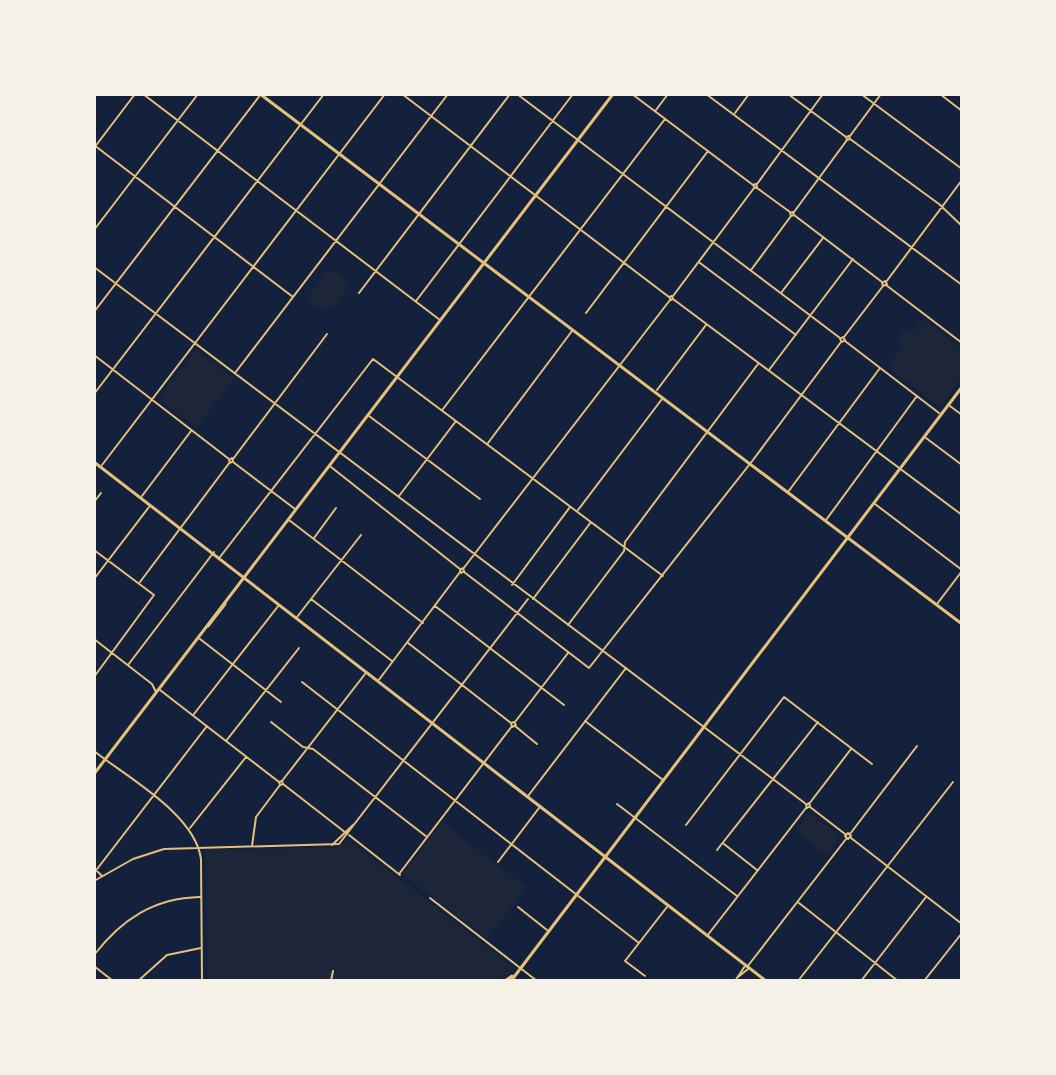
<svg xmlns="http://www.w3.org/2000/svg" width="1056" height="1075" font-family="Barlow,sans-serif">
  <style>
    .green { fill: #1d2539 }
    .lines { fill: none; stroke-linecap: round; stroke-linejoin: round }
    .minor { stroke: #e5c07b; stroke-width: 2 }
    .tertiary { stroke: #e5c07b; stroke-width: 3 }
    .secondary { stroke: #e5c07b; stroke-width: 3 }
  </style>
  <rect width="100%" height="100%" fill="#14213d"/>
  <path class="green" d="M327,271L340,274L348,287L337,305L325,311L311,303L309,295Z
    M923,319L962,349V377L940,407L887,367L904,344L897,339L905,328L913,331Z
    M196,350L234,379L197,428L159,399Z
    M809,813L840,837L827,855L795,831Z
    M442,822L526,887L487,939L403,874Z
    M346,840H349L514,968L502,981H208L205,850L332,848L342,846Z"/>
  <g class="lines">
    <path class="minor" d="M143,94L440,320
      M402,94L669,297
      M517,94L840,338
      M632,94L753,185
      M706,94L962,285
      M788,94L846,137
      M861,94L962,169
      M940,94L962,111
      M656,110L668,94
      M735,113L749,94
      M849,136L850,139L847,140L846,137Z
      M850,136L881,94
      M850,139L939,204L962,226
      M94,145L293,297
      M94,148L135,94
      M756,184L757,187L755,188L753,185Z
      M757,184L823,94
      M757,188L790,212
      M793,212L794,215L791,216L790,213Z
      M794,212L847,140
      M794,215L882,282
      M94,230L198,94
      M700,263L796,335
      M94,267L806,804
      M751,270L791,216
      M885,281L887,284L883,286L882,283Z
      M886,282L962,180
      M886,285L962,343
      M359,293L510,94
      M781,293L823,238
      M672,296L673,299L671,300L669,297Z
      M673,296L754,188
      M673,299L962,515
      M416,301L573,94
      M94,312L261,94
      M586,313L708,151
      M843,337L845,340L842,342L840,339Z
      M844,337L883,286
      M845,341L939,413
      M94,355L229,459
      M769,370L853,259
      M235,373L448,94
      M657,390L706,325
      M94,394L324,94
      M950,406L962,415
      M443,409L665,119
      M369,416L480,499
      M926,438L962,465
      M488,443L572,331
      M232,458L233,461L230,463L229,460Z
      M233,459L327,334
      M233,462L295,509
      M102,465L385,94
      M331,467L460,569
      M788,492L880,368
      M142,496L191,431
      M399,496L456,421
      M94,502L101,493
      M875,504L962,570
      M578,510L662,399
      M289,520L423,623
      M826,520L917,396
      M314,538L336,508
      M94,550L154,595L94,677
      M220,557L373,359L663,576
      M463,568L464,571L461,573L460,570Z
      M463,569L670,300
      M464,572L589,668L753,460L841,342
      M94,579L149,507
      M140,582L230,462
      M512,585L570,507
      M311,599L392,661
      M533,599L591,522
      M937,604L962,571
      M435,606L564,705
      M297,617L361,535
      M568,625L624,551L625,542L758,364
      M94,639L152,684L156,692
      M200,639L281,702
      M408,643L511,723
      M128,665L214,552
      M378,681L460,572
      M302,682L639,943
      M160,690L279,782
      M194,714L279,605
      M585,721L663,780
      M271,722L303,747L313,749L427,837
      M514,722L516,725L512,727L511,723Z
      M515,722L568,653
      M515,726L537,744
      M226,741L299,648
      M94,751C128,778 195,814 201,859L202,981
      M282,781L365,674
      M282,781L283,784L280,785L279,782Z
      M283,784L346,833
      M528,796L626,668
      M809,803L810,806L807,808L806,805Z
      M617,804L737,896
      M809,804L851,749
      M810,807L845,834
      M686,825L784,697L872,764
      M190,828L246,757
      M848,833L851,836L848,839L845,836Z
      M850,834L917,746
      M349,835L400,875
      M851,838L962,924
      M724,844L757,870
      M332,845L353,825
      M252,846L256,817L280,785
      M717,850L818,722
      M498,862L539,808
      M94,868L102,876
      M94,873L207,726
      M399,874L512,726
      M94,881L133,859L164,849L339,844L528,599
      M430,898L537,981
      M799,903L898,981
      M518,907L547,930
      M707,936L806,808
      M94,955C122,919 154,898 200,897
      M94,966L113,981
      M747,967L846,839
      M645,976L625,961L667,907
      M738,977L748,969
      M138,981L167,955L201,948
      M331,981L333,971
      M735,981L745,966
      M798,981L953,782
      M861,981L926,897
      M924,981L962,933"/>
    <path class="tertiary" d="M260,94L962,624
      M505,981L512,976
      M511,981L962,387"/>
    <path class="secondary" d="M94,462L766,981
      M208,626L225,604
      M94,774L613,94"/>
  </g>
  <rect width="1056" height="1075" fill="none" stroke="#f6f1e7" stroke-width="192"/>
</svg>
